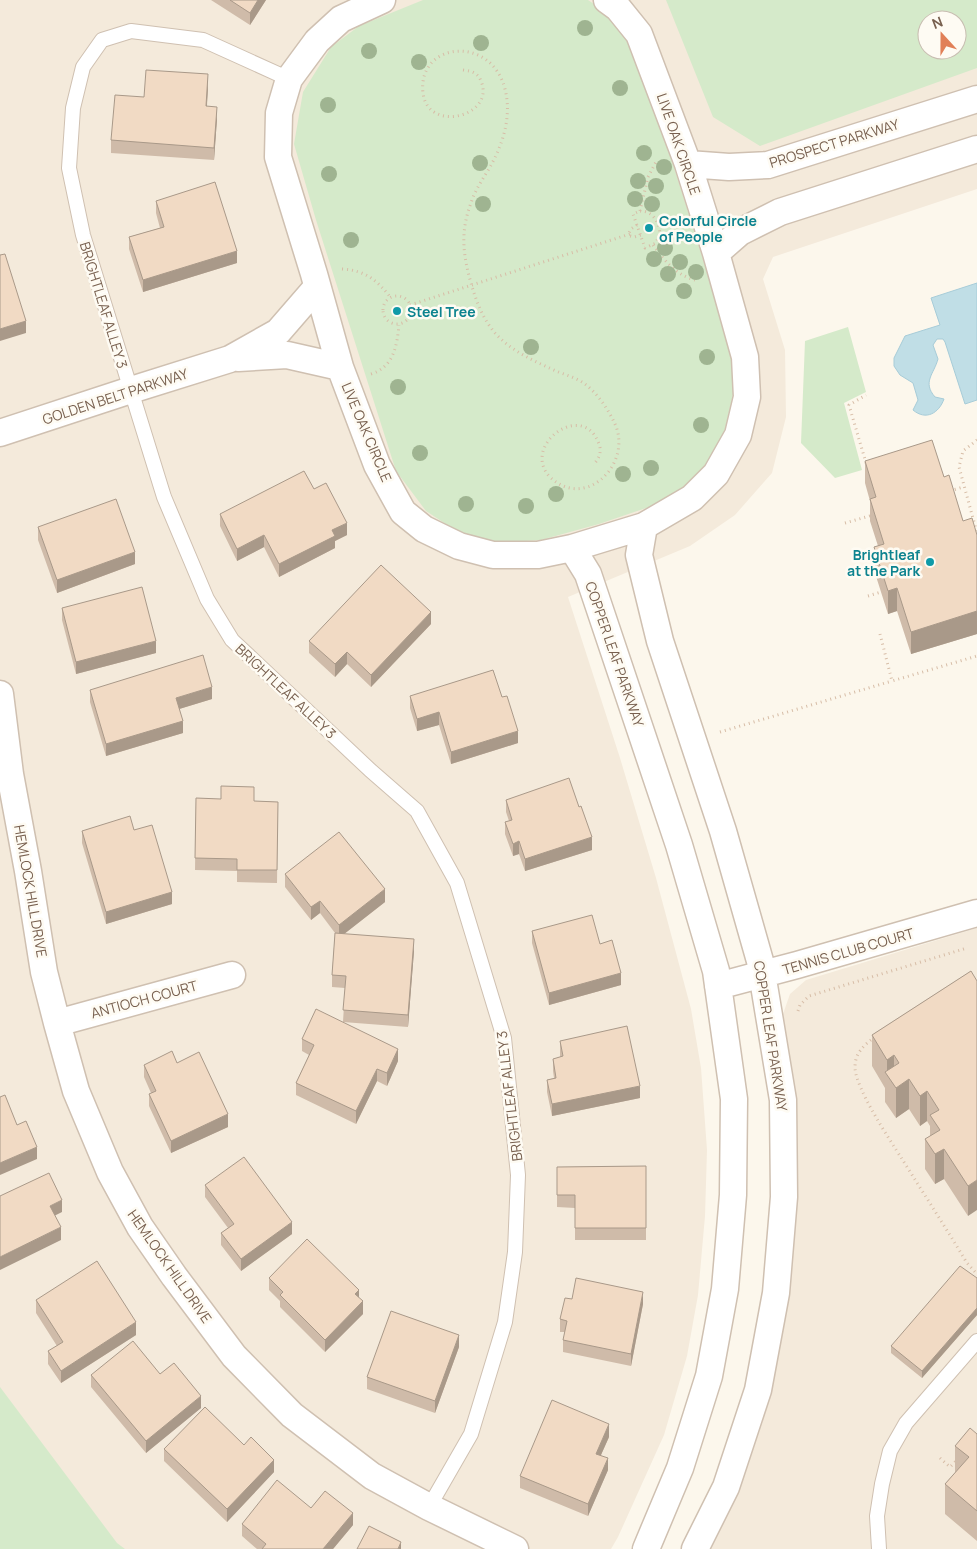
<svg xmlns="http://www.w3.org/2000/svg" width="977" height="1549" font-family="Manrope,sans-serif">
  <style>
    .residential { fill: #f4eadb; fill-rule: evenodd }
    .green { fill: #d5eaca; fill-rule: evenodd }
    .water { fill: #c0dee6; stroke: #a7ccd8 }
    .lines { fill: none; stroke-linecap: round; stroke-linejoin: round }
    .service-casing { stroke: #cfc0b1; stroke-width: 16 }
    .minor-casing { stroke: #cfc0b1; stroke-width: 29 }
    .path { stroke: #d7bda7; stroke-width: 3; stroke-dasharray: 1 4; stroke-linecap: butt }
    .service { stroke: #fff; stroke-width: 14 }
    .minor { stroke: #fff; stroke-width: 26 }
    .tree { fill: #9fb491 }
    .wall { fill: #cfbba9 }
    .shaded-wall { fill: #a99989 }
    .building { fill: #f1dac4; stroke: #a99989 }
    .culture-dot { fill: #0f9aa8; stroke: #fefbf3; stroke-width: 2 }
    .labels { text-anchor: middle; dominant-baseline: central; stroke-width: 5; stroke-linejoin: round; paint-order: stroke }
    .street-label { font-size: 14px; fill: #78604f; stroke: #fefbf3 }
    .culture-label { font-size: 14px; font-weight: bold; fill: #0d838f; stroke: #fefbf3; text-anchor: start }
  </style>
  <rect width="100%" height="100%" fill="#fcf7ec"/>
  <path class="residential" d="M0,0H977V189L773,257L763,279L785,350L786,417L772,473L735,515L690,546L568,597L620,758L656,878L691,1009L701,1068L707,1150L705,1216L698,1295L687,1356L664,1435L618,1537L611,1549H0ZM927,20H957V50H927Z
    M977,928V1549H709L750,1446L791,1081L783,1014L790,994L806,980Z"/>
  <path class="green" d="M423,0H588L600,8L624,32L646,79L702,256L737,377L719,454L687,485L652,506L599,524L541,540L496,543L458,532L426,511L396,471L316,220L294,144L303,92L331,47L359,26Z
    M666,0H977V68L760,146L713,117ZM927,20H957V50H927Z
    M848,327L866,392L844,403L862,470L835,478L801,443L805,341Z
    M0,1387L117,1543L125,1549H0Z"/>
  <path class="water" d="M977,283V400L965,404L945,342L943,339H937L933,345L938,359C934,374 922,382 935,397L944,399C939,413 926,421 913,410L918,400L913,383L900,375L894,366V358L905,336L940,325L931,298Z"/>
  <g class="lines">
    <g class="service-casing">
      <path id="service" d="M289,79L203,40L131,31L102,40L83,67L73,108L69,168L83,235L164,497L207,599L232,640L370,770L417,811L457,883L504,1038L518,1175L515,1252L505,1322L471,1434L429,1507
        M879,1549L877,1516L882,1484L890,1451L906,1423L977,1341"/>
    </g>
    <g class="minor-casing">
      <path id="minor" d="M382,0L341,19L317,41L289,79L279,113L278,157L314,274L340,367L377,465L403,512L424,529L459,546L493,555H538L572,548L644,526L692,498L716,474L738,435L747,397L745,357L716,253L688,164L639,34L618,8L607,0
        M688,164L729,167L768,165L977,99
        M716,253L740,232L780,212L977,149
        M238,358L287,355L340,367
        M0,433L131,390L230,359L278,332L317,287
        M644,526L639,555L660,641L723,831L760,961L783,1100L784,1197L776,1293L758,1390L726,1487L695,1549
        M572,548L588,574L679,845L716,971L734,1099L733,1195L725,1289L709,1376L680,1468L646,1549
        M0,694L10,774L28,871L44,972L57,1023L76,1091L110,1172L140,1227L174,1276L234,1356L292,1415L372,1476L429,1507L515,1549
        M718,986L797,965L977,913
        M57,1023L232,975"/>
    </g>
    <path class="path" d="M463,70C472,71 478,73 481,81C496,116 428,134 423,93C417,42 491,34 505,89C512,116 503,144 490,167C483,179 475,190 471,203C460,232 463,255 471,283C476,301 483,319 495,333C511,351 534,361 556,371C566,375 577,378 585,384C598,394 608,409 615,424C633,464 585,511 550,477C520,446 583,399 599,444C602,452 599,459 593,465
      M640,211C653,211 658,221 660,233L656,243L645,248L633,214Z
      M640,211L648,177L657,160
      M637,225L631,229L629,233L630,236L634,237L641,235
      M653,245C664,260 676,275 695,280
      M342,269C365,270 378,281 391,298
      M383 310a14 14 0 1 1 28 0a14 14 0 1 1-28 0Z
      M410,305L630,234
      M371,374C394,367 397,345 399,325
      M977,440L963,451L959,467L977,533
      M866,463L849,405L866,395
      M950,491L963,487
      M845,523L873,515
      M868,596L881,592
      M880,634L892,681L977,656
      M720,732L892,681
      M798,1011L800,1005L809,996L967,948
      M875,1037C864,1045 855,1053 855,1067C855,1088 890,1140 902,1159C924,1194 946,1228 967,1263L977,1274
      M940,1458L950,1467L957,1460"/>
    <use href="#service" class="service"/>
    <use href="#minor" class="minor"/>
  </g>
  <g class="tree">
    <circle cx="585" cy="28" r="8"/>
    <circle cx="481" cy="43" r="8"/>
    <circle cx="369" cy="51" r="8"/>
    <circle cx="419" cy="62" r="8"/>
    <circle cx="620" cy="88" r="8"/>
    <circle cx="328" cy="105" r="8"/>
    <circle cx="644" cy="153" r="8"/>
    <circle cx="480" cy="163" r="8"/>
    <circle cx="664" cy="167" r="8"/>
    <circle cx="329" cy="174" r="8"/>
    <circle cx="638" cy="181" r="8"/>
    <circle cx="656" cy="186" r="8"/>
    <circle cx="635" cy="199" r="8"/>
    <circle cx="483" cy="204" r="8"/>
    <circle cx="652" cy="204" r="8"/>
    <circle cx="351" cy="240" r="8"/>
    <circle cx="665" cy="248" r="8"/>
    <circle cx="654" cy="259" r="8"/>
    <circle cx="680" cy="262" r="8"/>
    <circle cx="696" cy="272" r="8"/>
    <circle cx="668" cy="274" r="8"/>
    <circle cx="684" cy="291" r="8"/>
    <circle cx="531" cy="347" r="8"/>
    <circle cx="707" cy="357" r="8"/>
    <circle cx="398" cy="387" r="8"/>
    <circle cx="701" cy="425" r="8"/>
    <circle cx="420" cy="453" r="8"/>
    <circle cx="651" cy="468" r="8"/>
    <circle cx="623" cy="474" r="8"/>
    <circle cx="556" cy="494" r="8"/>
    <circle cx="466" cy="504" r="8"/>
    <circle cx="526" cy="506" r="8"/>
  </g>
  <path class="wall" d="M211,0H266L250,25Z
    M208,87L207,106L217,119L214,160L111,153V140L144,97Z
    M156,201L237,263L143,292L129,249V237L160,228L156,213Z
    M865,461L944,477L963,521L977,535V634L911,654L897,611L888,614L874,570V547L878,546L870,521V501L865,483Z
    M314,489L347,535L335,541V548L279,577L264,547L237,561L220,526V514Z
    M38,527L135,564L57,593L38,540Z
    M62,608L156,653L76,674L62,620Z
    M431,624L371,687L347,664L335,677L309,653V641Z
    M90,690L212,699L179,709L183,733L106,756L90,702Z
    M410,696L502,697L518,743L451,764L439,725L417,731L410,708Z
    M196,798L254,801L278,802L277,883L237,882V871L195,870Z
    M506,800L592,850L525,871L519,854L513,856L505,834V822L509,821L506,812Z
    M134,830L172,904L106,924L82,843V831Z
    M285,874L385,902L344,934L414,951L408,1027L343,1022L345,988L332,987V975L335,933L320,913L311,920L285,887Z
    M532,931L600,944L621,985L549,1005L532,943Z
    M971,971L968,1216L944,1179L935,1184L925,1169V1139L930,1136V1126L927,1121L920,1126L909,1109L896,1118L885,1102V1088L872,1066V1035Z
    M302,1039L398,1061L387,1086L377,1081L356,1124L296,1095V1083L309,1055L302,1051Z
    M560,1041L640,1098L552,1116L547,1092V1080L554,1078L553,1071V1059L560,1057Z
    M177,1063L228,1127L171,1153L149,1106V1094L151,1093L144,1077V1065Z
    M646,1166V1240H575V1208L557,1207V1167Z
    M205,1185L292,1234L241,1271L221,1245V1233L228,1228L205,1197Z
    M269,1278L359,1298L363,1314L325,1352L280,1307V1301L269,1290Z
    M977,1278V1315L922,1378L891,1353V1346Z
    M572,1299L643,1304L631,1366L563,1352V1340L565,1332H560V1319Z
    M36,1300L136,1335L61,1383L48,1364V1351L57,1346L36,1313Z
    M459,1347L435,1413L367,1389V1377Z
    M160,1374L201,1408L146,1453L91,1387V1375Z
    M977,1434V1541L945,1514V1484L955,1473V1446Z
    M609,1437L601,1455L608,1470L588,1516L520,1488V1476Z
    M244,1445L274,1472L227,1522L164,1461V1449Z
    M311,1508L353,1525L333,1549H257L242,1536V1524Z"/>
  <path class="shaded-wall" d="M258,0H266L250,25V13Z
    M208,74V87L206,118V106Z
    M217,107V119L214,160V148Z
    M237,251V263L143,292V280Z
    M26,321V333L0,341V329Z
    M347,523V535L335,541V548L279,577V564L332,530Z
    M264,535V547L237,561V549Z
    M135,552V564L57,593V580Z
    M897,588V611L888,614V591Z
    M977,611V634L911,654V632Z
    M431,612V624L371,687V675Z
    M156,641V653L76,674V662Z
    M347,652V664L335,677V664Z
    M212,687V699L176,710V698Z
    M439,712V725L417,731V719Z
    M183,721V733L106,756V744Z
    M518,731V743L451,764V752Z
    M592,837V850L525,871V859Z
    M519,841V854L513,856V844Z
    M385,889V902L339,938V925Z
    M172,892V904L106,924V912Z
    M320,901V913L311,920V907Z
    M414,939V951L408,1027V1015Z
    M621,973V985L549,1005V993Z
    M398,1049V1061L387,1086V1073Z
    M894,1055V1085L887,1074V1060Z
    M377,1069V1081L356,1124V1111Z
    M909,1079V1109L896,1118V1088Z
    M640,1086V1098L552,1116V1104Z
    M927,1091V1121L920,1126V1096Z
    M228,1114V1127L171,1153V1141Z
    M37,1147V1159L0,1175V1163Z
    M944,1149V1179L935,1184V1154Z
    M977,1180V1210L968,1216V1186Z
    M62,1200V1212L50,1218V1206Z
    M292,1222V1234L241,1271V1259Z
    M61,1227V1240L0,1270V1257Z
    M359,1290V1302L355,1294Z
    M643,1292V1304L631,1366V1354Z
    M363,1301V1314L325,1352V1340Z
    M977,1308V1315L922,1378V1371Z
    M136,1322V1335L61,1383V1371Z
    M459,1335V1347L435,1413V1401Z
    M201,1396V1408L146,1453V1441Z
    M609,1424V1437L596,1466V1454Z
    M608,1458V1470L588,1516V1504Z
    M274,1460V1472L227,1522V1509Z
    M353,1513V1525L333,1549H323Z
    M401,1542V1549H398Z"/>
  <path class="building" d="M230,0H258L250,13Z
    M146,70L208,74L206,106L217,107L214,148L111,140L115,95L144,97Z
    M215,182L237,251L143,280L129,237L164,227L156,201Z
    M5,254L26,321L0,329V255Z
    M932,440L944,477L949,475L963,521L972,518L977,535V611L911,632L897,588L888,591L874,547L884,544L870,499L876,497L865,461Z
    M304,471L314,489L326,483L347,523L332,530L335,536L279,564L264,535L237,549L220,514Z
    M116,499L135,552L57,580L38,527Z
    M381,565L431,612L371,675L347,652L335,664L309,641Z
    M142,587L156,641L76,662L62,608Z
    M203,655L212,687L176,698L183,721L106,744L90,690Z
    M493,670L502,697L507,696L518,731L451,752L439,712L417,719L410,696Z
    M569,778L579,807L581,806L592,837L525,859L519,841L513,844L505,822L512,820L506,800Z
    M221,786L254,787V801L278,802L277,870H237V859L195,858L196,798L221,799Z
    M130,816L134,830L152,825L172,892L106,912L82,831Z
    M339,832L385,889L339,925L320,901L311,907L285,874Z
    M592,915L600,944L612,940L621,973L549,993L532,931Z
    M335,933L414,939L408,1015L343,1010L346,976L332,975Z
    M971,971L977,981V1180L968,1186L944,1149L935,1154L925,1139L940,1130L930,1115L939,1110L927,1091L920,1096L909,1079L896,1088L885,1072L899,1063L894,1055L887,1060L872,1035Z
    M316,1009L398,1049L387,1073L377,1069L356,1111L296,1083L314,1045L302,1039Z
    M627,1026L640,1086L552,1104L547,1080L556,1078L553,1059L563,1056L560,1041Z
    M172,1051L177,1063L199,1052L228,1114L171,1141L149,1094L156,1091L144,1065Z
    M5,1095L17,1125L26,1121L37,1147L0,1163V1097Z
    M244,1157L292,1222L241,1259L221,1233L234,1224L205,1185Z
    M646,1166V1228H575V1195H557V1167Z
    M49,1173L62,1200L50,1206L61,1227L0,1257V1196Z
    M307,1239L359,1290L355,1294L363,1301L325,1340L280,1295L283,1292L269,1278Z
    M97,1261L136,1322L61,1371L48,1351L63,1342L36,1300Z
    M960,1266L977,1278V1308L922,1371L891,1346Z
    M576,1278L643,1292L631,1354L563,1340L567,1321L560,1319L565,1298L572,1299Z
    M391,1311L459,1335L435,1401L367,1377Z
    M133,1341L160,1374L174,1363L201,1396L146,1441L91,1375Z
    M552,1400L609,1424L596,1454L608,1458L588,1504L520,1476Z
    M205,1407L244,1445L251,1437L274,1460L227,1509L164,1449Z
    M970,1428L977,1434V1511L945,1484L969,1457L955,1446Z
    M277,1480L311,1508L325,1491L353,1513L323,1549H262L266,1544L242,1524Z
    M369,1526L401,1542L398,1549H357Z"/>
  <g class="culture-dot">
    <circle cx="649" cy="228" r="5"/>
    <circle cx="397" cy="311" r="5"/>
    <circle cx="930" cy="562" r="5"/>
  </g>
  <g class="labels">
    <g class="street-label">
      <text transform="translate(834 143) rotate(-17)">PROSPECT PARKWAY</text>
      <text transform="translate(679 144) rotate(71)">LIVE OAK CIRCLE</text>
      <text transform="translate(104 305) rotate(73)">BRIGHTLEAF ALLEY 3</text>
      <text transform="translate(115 396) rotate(-18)">GOLDEN BELT PARKWAY</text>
      <text transform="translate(367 432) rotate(67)">LIVE OAK CIRCLE</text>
      <text transform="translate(615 654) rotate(71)">COPPER LEAF PARKWAY</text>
      <text transform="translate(286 691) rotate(43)">BRIGHTLEAF ALLEY 3</text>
      <text transform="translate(31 891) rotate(80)">HEMLOCK HILL DRIVE</text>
      <text transform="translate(848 951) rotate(-16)">TENNIS CLUB COURT</text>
      <text transform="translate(144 999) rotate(-15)">ANTIOCH COURT</text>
      <text transform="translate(771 1036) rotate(81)">COPPER LEAF PARKWAY</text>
      <text transform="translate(509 1096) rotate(-97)">BRIGHTLEAF ALLEY 3</text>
      <text transform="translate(170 1266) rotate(55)">HEMLOCK HILL DRIVE</text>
    </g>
    <g class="culture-label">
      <text x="659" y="220">Colorful Circle<tspan x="659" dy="16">of People</tspan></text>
      <text x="407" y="311">Steel Tree</text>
      <text x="920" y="554" text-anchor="end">Brightleaf<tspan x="920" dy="16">at the Park</tspan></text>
    </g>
  </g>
  <g transform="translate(942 35) rotate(339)"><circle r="24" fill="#fefbf3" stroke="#c8bdb1"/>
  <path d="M0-4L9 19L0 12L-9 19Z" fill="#e18057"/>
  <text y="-8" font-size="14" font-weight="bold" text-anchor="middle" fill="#78604f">N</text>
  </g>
</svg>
